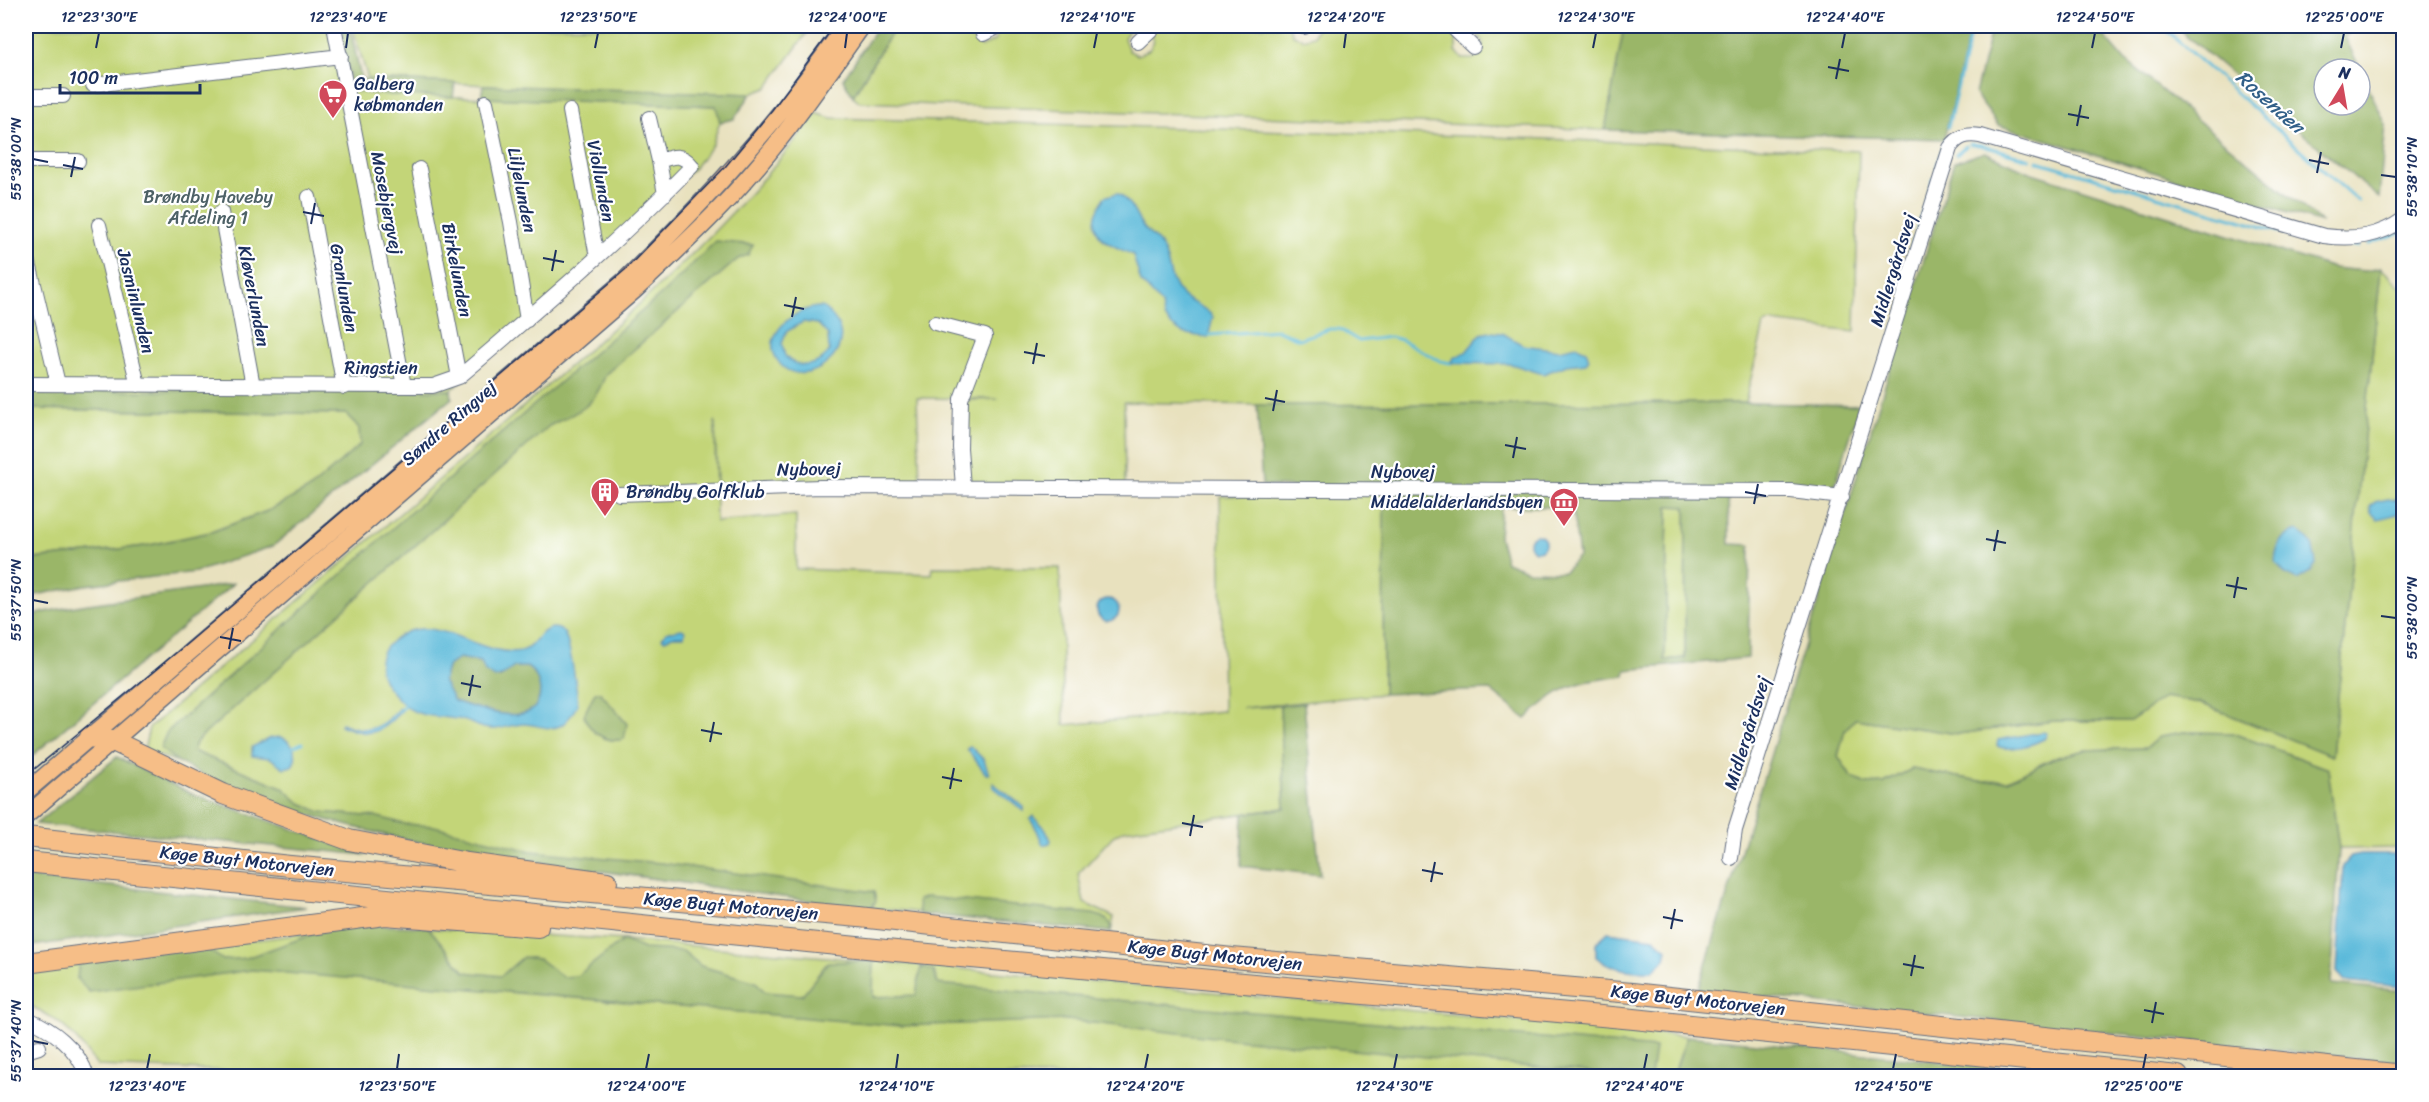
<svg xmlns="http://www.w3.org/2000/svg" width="2429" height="1102" font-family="Sriracha,sans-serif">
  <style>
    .green { fill: #c3d578; stroke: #6f826b; stroke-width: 1.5; fill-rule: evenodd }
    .forest { fill: #9ab668; stroke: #5a7263; stroke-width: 1.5; fill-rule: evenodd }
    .water { fill: #5cbada; stroke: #3c749c; stroke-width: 1.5; fill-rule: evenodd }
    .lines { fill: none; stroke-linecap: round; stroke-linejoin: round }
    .stream { stroke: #5cbada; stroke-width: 3 }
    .minor-casing { stroke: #636d80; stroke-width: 16 }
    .major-casing { stroke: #636d80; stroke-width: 19 }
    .highway-casing { stroke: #636d80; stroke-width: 22 }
    .minor { stroke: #fff; stroke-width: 14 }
    .major { stroke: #f6be87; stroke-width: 16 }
    .highway { stroke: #f6be87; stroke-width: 20 }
    .tram { stroke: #1b2f5e; stroke-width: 1.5 }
    .ticks { fill: none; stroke: #1b2f5e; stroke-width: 2 }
    .labels { text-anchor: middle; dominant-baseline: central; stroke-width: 4.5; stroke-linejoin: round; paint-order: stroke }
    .poi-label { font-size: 18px; fill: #1b2f5e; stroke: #fff; text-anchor: start }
    .street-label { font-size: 18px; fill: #1b2f5e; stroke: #fff }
    .park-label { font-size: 18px; fill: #4d6166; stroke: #fff }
    .water-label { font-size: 20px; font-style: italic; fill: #326089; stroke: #fff }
    .neatline { fill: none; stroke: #1b2f5e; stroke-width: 2 }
    .ticks-label { font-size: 15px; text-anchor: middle; fill: #1b2f5e }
  </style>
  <rect width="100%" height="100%" fill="#fff"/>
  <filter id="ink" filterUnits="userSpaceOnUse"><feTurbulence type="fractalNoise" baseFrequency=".0167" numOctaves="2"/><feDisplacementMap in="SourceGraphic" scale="12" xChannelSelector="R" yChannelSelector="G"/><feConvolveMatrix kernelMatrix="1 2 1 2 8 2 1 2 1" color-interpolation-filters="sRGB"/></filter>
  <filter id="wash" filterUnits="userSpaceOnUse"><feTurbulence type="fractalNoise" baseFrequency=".008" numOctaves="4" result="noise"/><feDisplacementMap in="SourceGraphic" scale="24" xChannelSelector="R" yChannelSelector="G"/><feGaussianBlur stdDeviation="1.35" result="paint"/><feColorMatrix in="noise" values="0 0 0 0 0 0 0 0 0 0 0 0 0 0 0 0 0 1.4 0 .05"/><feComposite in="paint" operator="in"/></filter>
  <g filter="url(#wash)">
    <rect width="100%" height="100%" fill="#e8e1be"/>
    <path class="green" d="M26,26H339L353,91L374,94L717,106L720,122L712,145L696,166L603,256L451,390L26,391Z
      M352,26H812L767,88L751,94L564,89L368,79Z
      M895,26H970V38L982,47L996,40L997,26H1289L1293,35L1303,39L1313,36L1318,26H1624L1605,130L860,102L853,96ZM1137,26L1147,28L1153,40L1150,49L1138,55L1129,51L1124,38L1129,30ZM1468,31L1478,34L1483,43L1481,53L1473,59H1463L1456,51V41Z
      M816,113L831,118L1465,136L1859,151L1855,332L1771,322L1764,325L1745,403L1257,405L1124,402L1125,485L966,486L968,400L999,399L917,398L920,483L717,485L715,420L716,522L796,515V569L932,574L933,567L1060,568L1064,725L1223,711L1220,496L1384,493L1383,694L1242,708L1280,706L1285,808L1124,830L1113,836L1078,874L1084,903L1114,917L1111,932L827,903L493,856L389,837L144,750L149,728C272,623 395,519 516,413C623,320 731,228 816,113Z
      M2381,268L2403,289V848L2339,849L2328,769L2232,733L2184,732L2160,736L2146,748L2086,750L2054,758L2008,780L1980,781L1912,769L1884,783L1866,784L1851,777L1838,756L1845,730L1855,719L1958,734L2053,721H2130L2165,697L2200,703L2332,756Z
      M26,409L346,414L360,428V445L311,488L270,510L211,532L145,546L26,560Z
      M1668,506H1686L1685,658L1664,660Z
      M370,925L623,940L874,961L1687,1036L1673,1076H366L97,1066C75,1035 61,1019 26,1004V970Z"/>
    <path class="forest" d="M338,26H350L361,79L455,83L453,97L374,94L353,91Z
      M878,26H895L853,96L843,79Z
      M1624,26H1971L1944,139L1605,130Z
      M1992,26H2096L2125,60L2322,223L1998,125L1975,94Z
      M2175,26H2356L2345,37L2360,69H2324V105H2360V70L2386,125L2379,198Z
      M483,85L751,94L734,119L720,122L716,106L481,98Z
      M1985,152L2029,172L2333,268L2366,271L2381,268L2332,756L2200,703L2165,697L2130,721H2053L1958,734L1855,719L1845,730L1838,756L1851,777L1866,784L1884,783L1912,769L1980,781L2008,780L2054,758L2086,750L2146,748L2160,736L2184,732L2232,733L2328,769L2339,849L2331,984L2403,991V1063L1698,990L1954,162Z
      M716,241L753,245L748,255L738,259L606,374C592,410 582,409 549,426L197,741L193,751L282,787L299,802L320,812L378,817L405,824L434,826L531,851L661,863L874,892L876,901L871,908C788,899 706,886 623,874C495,856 365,840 244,792C215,780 183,769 160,748L167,732L405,517L664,292Z
      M451,390L452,398L273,546L196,572L85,585L26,597V560L145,546L211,532L270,510L311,488L360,445L359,428L346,414L26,409V391Z
      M1745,403L1860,405L1834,488L1728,487L1729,544L1750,545L1748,658L1626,670L1625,676C1577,682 1561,684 1526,719L1490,690L1383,694L1384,493L1262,485L1257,405ZM1668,506L1686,507L1685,658L1665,660ZM1501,507H1572L1579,556L1564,572L1529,571L1506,562L1499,537Z
      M234,583L26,761V617C94,598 165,598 234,583Z
      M459,658L481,662L499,678L514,667H527C535,672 540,681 540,691C540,733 475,708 454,701L443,681L447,667Z
      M595,692H600L627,724L624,739C606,744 589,732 584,715Z
      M1304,703L1320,875L1241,866L1243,814L1285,808L1280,706Z
      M117,757L192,794L367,855L36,824Z
      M26,877L306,907L26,947Z
      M926,897L1093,914L1103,917L1110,923L1111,932L919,914L918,900Z
      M370,925L428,927L465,972L501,976L523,957L539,959L563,977L577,976L623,940L644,949L683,951L701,966L756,982L765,992L802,995L828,962L874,961L873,997L916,995L921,967L934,971L938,984L1655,1048L1651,1076H1629L1204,1036L1067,1020L901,1026L252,970L89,992L77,979L79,960L202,945L223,960L246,958L322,931Z
      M1687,1036L2082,1076H1673Z"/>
    <path class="water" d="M1117,193C1134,204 1133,214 1145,229C1153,238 1161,242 1165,254C1170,268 1170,282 1180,293C1189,304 1205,305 1213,317L1208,338L1182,333L1171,325L1164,317L1162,305L1141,282L1133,255C1115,246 1090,240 1096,215C1098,208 1102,204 1104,197Z
      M822,307C876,344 798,403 775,356C763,332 800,305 822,307ZM803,322L818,324L828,335L829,351C820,367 797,370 785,356L782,344L786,332Z
      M1490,332L1502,333L1523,345L1559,350L1577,346L1586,350L1589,359L1586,363L1567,365L1543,374L1511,364L1451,363L1454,358L1466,352L1481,334Z
      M2388,499L2400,501L2402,513L2378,519L2371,513L2370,507L2375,502Z
      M2299,531L2312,544L2316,564L2310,572L2297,580L2285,574L2275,562C2276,548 2282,534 2299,531Z
      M1529 543a8 8 0 1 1 16 0a8 8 0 1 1-16 0Z
      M1097 610a11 11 0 1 1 22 0a11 11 0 1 1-22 0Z
      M552,628C557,628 561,629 564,633C569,640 579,697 577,705C574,712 567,722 560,726C547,731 536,724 524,724C510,724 498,732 484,728C475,726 467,720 458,719C420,714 413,719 387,686C381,678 378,666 381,656C383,649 389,643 395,639C432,608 478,658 521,651C535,648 537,631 552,628ZM459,658L481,662L485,672L495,678L504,675L514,667H527C535,672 540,682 540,691C540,733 475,708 454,701L443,681L447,667Z
      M682,629L685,631L684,636H672L665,640L662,638L666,632Z
      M399,708L402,710C379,735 370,738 340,725L341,723C367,734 380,730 399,708Z
      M2042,732L2047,733L2045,738C2034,745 2009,752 1997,746L1998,740Z
      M281,737C293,742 300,755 292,766L284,768L270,758L252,756V747L270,738Z
      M970,746L984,760L989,774H986L967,749Z
      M993,783L1024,807V811L993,787Z
      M1033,816L1044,827L1051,840L1050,843L1043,845L1037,830L1030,819Z
      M2361,854H2403V987L2345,981L2337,972L2343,865L2351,856Z
      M1608,932L1654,938L1667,949L1665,959L1653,971C1632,972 1613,970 1596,957V943Z"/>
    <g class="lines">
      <path class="stream" d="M2161,26L2359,202
        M1948,127L1972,26
        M1970,144L1981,145L2030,159
        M1956,154L1966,146
        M2037,161L2321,244L2358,246
        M1937,166L1945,141
        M1917,229L1933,179
        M2369,244L2404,231
        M1908,260L1914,239
        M1209,335L1278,330L1299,339L1330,329H1339L1359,341L1390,337L1402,340L1440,361L1451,363
        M399,711L404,705
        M293,747L302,743"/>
    </g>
  </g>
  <g filter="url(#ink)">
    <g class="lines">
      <g class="minor-casing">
        <path id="minor" d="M334,26L404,386
          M1303,26L1304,27
          M1451,26L1473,47
          M983,34L999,26
          M1138,42L1155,26
          M93,85L341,56
          M26,96H63
          M486,102L511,222L527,320
          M570,111L597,257
          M649,118L659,161
          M26,161H78
          M419,169L459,377
          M309,197L344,387
          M221,212L253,386
          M99,225L138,385
          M26,251L58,384
          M935,323L985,336L961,399L960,448L963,487
          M26,384L404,386H433L459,377C539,309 619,241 692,166C682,153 673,156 659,161L665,194
          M619,494L821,487L1791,491L1842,497
          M1731,858L1735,830L1950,148C1958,136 1967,134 1980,136L2324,236C2354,240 2379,237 2404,219
          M26,1018C52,1029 78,1048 87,1076
          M26,1051L39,1047"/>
      </g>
      <g class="major-casing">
        <path id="major" d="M26,792L625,280C706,200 781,120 845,26
          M26,816L635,290C663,264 691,238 718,210C773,154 817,90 862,26"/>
      </g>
      <g class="highway-casing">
        <path id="highway" d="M90,737L111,740L223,794L349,840L467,863L607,882
          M26,837L290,866L859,917L1232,958L1632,993L2404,1075
          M26,862L896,951L1634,1019L2178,1076
          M26,963L385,915L538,927"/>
      </g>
      <use href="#minor" class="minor"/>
      <use href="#major" class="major"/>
      <use href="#highway" class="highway"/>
      <path class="tram" d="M26,776L182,648L625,270L725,167L772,110L834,26"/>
    </g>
  </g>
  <path class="ticks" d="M96,48L99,33M346,48L348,33M595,48L598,33M845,48L847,33M1094,48L1097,33M1344,48L1346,33M1593,48L1596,33M1842,48L1845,33M2092,48L2095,33M2341,48L2344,33M1828,67L1849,71M1836,79L1840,59M2068,114L2089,118M2077,126L2081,105M33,159L48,162M2309,160L2329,164M63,165L83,169M2317,173L2321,152M2381,175L2396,177M71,177L75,157M303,212L324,216M311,224L315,203M543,258L564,262M552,271L556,250M784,305L804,309M792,317L796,297M1024,352L1045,356M1033,364L1037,343M1265,398L1285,402M1273,411L1277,390M1505,445L1526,449M1513,458L1517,437M1745,492L1766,496M1754,504L1758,484M1986,539L2006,543M1994,551L1998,530M2226,585L2247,589M2234,598L2238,577M33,600L48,603M2381,616L2396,618M220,637L241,641M229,649L233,628M461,683L481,687M469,696L473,675M701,730L722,734M710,742L714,722M942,777L962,781M950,789L954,768M1182,823L1203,827M1190,836L1194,815M1422,870L1443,874M1431,882L1435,862M1663,917L1683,921M1671,929L1675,909M1903,964L1924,968M1911,976L1915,955M2144,1010L2164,1014M2152,1023L2156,1002M33,1041L48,1044M147,1069L150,1054M397,1069L399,1054M646,1069L649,1054M896,1069L898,1054M1145,1069L1148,1054M1394,1069L1397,1054M1644,1069L1647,1054M1893,1069L1896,1054M2143,1069L2146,1054"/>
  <defs>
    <g id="supermarket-pin" transform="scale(1.5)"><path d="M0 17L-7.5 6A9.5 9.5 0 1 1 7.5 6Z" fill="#d1495b" stroke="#fff"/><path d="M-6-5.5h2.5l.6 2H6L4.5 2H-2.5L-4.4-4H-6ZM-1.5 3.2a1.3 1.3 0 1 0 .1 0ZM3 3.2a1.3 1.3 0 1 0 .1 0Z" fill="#fff"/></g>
    <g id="building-pin" transform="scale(1.5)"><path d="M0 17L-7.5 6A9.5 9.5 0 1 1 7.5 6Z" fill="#d1495b" stroke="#fff"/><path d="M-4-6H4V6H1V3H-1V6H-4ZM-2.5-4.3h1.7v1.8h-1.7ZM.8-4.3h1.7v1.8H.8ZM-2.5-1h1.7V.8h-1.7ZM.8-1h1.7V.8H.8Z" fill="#fff"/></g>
    <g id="museum-pin" transform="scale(1.5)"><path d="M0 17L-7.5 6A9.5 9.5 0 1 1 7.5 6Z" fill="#d1495b" stroke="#fff"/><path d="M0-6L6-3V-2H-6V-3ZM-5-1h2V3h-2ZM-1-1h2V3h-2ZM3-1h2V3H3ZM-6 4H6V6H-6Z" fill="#fff"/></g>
  </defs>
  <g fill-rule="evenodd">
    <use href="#supermarket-pin" x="333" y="94"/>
    <use href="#building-pin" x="605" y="492"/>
    <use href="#museum-pin" x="1564" y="502"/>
  </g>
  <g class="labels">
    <g class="poi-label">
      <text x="354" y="84">Galberg<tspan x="354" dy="21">købmanden</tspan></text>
      <text x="626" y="492">Brøndby Golfklub</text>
      <text x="1543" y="502" text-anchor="end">Middelalderlandsbyen</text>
    </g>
    <g class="street-label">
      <text transform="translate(601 181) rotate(79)">Viollunden</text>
      <text transform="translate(522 190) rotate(79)">Liljelunden</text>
      <text transform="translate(387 203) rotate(79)">Mosebjergvej</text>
      <text transform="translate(457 270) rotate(79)">Birkelunden</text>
      <text transform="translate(1893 270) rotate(-73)">Midlergårdsvej</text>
      <text transform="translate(344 288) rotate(80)">Granlunden</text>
      <text transform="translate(254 296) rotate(79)">Kløverlunden</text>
      <text transform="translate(136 301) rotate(76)">Jasminlunden</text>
      <text x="381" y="368">Ringstien</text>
      <text transform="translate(449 423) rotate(-41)">Søndre Ringvej</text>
      <text transform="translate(809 469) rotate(-1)">Nybovej</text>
      <text x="1403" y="472">Nybovej</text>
      <text transform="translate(1747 733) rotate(-73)">Midlergårdsvej</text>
      <text transform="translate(247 861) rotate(6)">Køge Bugt Motorvejen</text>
      <text transform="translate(731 906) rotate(5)">Køge Bugt Motorvejen</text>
      <text transform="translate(1215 955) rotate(6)">Køge Bugt Motorvejen</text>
      <text transform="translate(1698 1000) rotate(6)">Køge Bugt Motorvejen</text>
    </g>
    <g class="park-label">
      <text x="208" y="197">Brøndby Haveby<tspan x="208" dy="21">Afdeling 1</tspan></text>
    </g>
    <g class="water-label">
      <text transform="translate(2270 102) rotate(42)">Rosenåen</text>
    </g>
  </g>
  <rect width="2429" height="1102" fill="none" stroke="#fff" stroke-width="66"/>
  <g transform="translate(2342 87) rotate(11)"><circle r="28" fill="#ffffff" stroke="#a4acbf" stroke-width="1.5"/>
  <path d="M0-4.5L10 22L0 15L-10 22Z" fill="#d1495b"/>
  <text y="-9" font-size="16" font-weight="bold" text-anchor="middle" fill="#1b2f5e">N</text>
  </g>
  <path d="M60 84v9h140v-9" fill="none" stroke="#1b2f5e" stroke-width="3"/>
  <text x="69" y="84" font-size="18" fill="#1b2f5e" stroke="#ffffff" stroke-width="4.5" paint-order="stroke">100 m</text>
  <rect x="33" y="33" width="2363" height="1036" class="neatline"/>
  <g class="ticks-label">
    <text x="99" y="22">12°23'30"E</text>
    <text x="348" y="22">12°23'40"E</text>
    <text x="598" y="22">12°23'50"E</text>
    <text x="847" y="22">12°24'00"E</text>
    <text x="1097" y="22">12°24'10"E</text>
    <text x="1346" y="22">12°24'20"E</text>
    <text x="1596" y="22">12°24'30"E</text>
    <text x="1845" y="22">12°24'40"E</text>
    <text x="2095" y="22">12°24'50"E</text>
    <text x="2344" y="22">12°25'00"E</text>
    <text transform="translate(16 159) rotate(-90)" y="5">55°38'00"N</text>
    <text transform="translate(2412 177) rotate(-90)" y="5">55°38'10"N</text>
    <text transform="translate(16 600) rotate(-90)" y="5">55°37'50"N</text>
    <text transform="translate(2412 618) rotate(-90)" y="5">55°38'00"N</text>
    <text transform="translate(16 1041) rotate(-90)" y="5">55°37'40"N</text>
    <text x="147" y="1091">12°23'40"E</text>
    <text x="397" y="1091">12°23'50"E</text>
    <text x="646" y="1091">12°24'00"E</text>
    <text x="896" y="1091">12°24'10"E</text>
    <text x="1145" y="1091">12°24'20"E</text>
    <text x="1394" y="1091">12°24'30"E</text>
    <text x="1644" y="1091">12°24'40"E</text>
    <text x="1893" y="1091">12°24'50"E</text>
    <text x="2143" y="1091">12°25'00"E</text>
  </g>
</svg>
